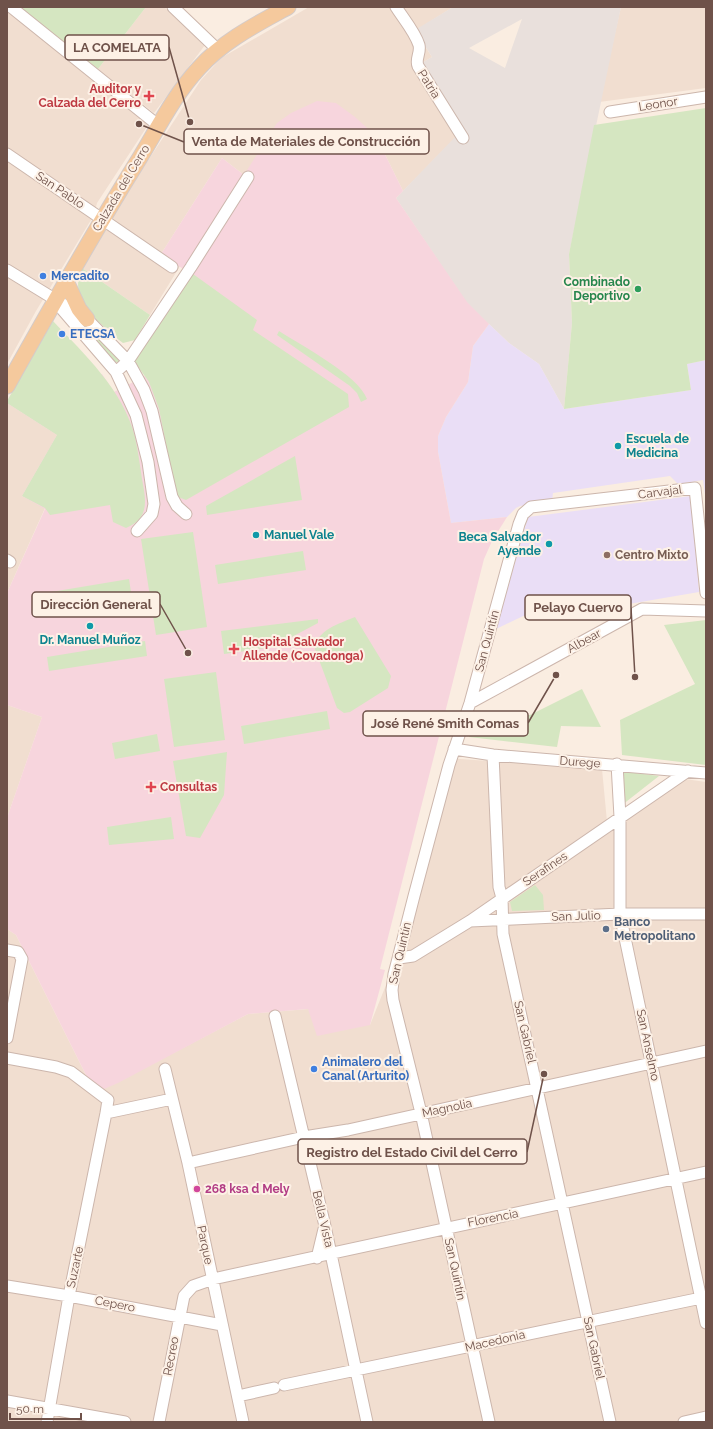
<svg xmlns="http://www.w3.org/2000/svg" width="713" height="1429" font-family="Raleway,sans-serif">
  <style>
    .residential { fill: #f1ded0 }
    .industrial { fill: #e9e0dc; fill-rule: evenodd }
    .education { fill: #eadef6 }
    .medical { fill: #f7d5dd }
    .green { fill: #d5e6c1 }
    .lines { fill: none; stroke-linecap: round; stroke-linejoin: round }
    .minor-casing { stroke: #ccb6ac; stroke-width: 13 }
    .major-casing { stroke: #d4cbc9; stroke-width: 17 }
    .minor { stroke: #fff; stroke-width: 11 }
    .major { stroke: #f5c99d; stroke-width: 15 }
    .health-dot { fill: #e0444e; stroke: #fdf1e6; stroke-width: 1.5 }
    .shop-dot { fill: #3f7fe0; stroke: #fdf1e6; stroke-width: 1.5 }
    .leisure-dot { fill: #2e9e5b; stroke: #fdf1e6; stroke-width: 1.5 }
    .culture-dot { fill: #0f9aa8; stroke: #fdf1e6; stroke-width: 1.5 }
    .education-dot { fill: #8d6e63; stroke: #fdf1e6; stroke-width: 1.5 }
    .service-dot { fill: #5c6f8a; stroke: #fdf1e6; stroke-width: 1.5 }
    .hotel-dot { fill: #d1479c; stroke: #fdf1e6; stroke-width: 1.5 }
    .labels { text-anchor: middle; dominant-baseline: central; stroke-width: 4; stroke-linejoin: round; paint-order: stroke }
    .street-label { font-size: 12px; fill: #6f524a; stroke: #fdf1e6 }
    .health-label { font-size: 12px; font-weight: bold; fill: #be3a42; stroke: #fdf1e6; text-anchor: start }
    .shop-label { font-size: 12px; font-weight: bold; fill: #366cbe; stroke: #fdf1e6; text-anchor: start }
    .leisure-label { font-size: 12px; font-weight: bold; fill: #27864d; stroke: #fdf1e6; text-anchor: end }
    .culture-label { font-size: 12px; font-weight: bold; fill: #0d838f; stroke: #fdf1e6; text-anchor: start }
    .education-label { font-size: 12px; font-weight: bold; fill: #785e54; stroke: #fdf1e6; text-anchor: start }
    .service-label { font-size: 12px; font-weight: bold; fill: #4e5e75; stroke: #fdf1e6; text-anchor: start }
    .hotel-label { font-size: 12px; font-weight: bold; fill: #b23c85; stroke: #fdf1e6; text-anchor: start }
    .leader { fill: none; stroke: #6f524a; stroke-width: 1.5 }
    .callout-dot { fill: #6f524a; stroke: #fdf1e6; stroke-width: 1.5 }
    .callout { fill: #fdf1e6; stroke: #6f524a; stroke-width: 1.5 }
    .callout-label { font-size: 13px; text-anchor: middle; font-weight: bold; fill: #6f524a }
  </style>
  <rect width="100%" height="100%" fill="#faede1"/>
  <path class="residential" d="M146,7H164L205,45L154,113L98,69Z
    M309,7H453L415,31L432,57L420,64L461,132L403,191L376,136L244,175L222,158L161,254L180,266L150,315L82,268L126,194L201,80L221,58Z
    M621,7H706V88L599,102Z
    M7,9L150,122L97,203L94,215L36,311L7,364Z
    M7,403L57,435L22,496L45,508L7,593Z
    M7,705L42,717L7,818Z
    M446,758L602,769L608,832L685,779L706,782V1422H7V929L16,935L88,1079L112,1085L248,1014L309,1009L370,1025L386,985Z"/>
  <path class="industrial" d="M453,7H621L569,254L572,323L564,409L539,364L509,343L489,324L477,318L396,198L460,132L420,64L432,57L415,30ZM522,19L505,68L469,48Z"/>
  <path class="education" d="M489,324L509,343L539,364L564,409L691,390L687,364L706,360V502L703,480L678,484L670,476L553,493L552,501L520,506L516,508L507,517L451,523L438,452V436L446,417L468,382L473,346Z
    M691,496L699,592L588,611L555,601L496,629L528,517Z"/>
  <path class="medical" d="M317,101L336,103L355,117L376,136L403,191L396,198L467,302L489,324L473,346L468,382L446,417L438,436V452L451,523L507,517L492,541L484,559L380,969L385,970L370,1025L317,1036L308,1009L248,1014L118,1083L104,1089L88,1079L16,935L7,929V818L42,717L7,705V593L45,509L22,496L57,435L7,403L102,374L114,392L145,376L192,275L161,254L222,158L244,175L277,123L291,113Z"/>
  <path class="green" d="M20,7H146L98,69Z
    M706,108V360L687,364L691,390L564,409L572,323L569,254L594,125Z
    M82,268L150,315L135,340L123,343L119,340C98,321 67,300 82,268Z
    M193,274L257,320L253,330L348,394L349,407L186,500L178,497L176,494L159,409L149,382L132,358Z
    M53,321C85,355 123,390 135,437C138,451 140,465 142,479C146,500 150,518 126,528L113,522L110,505L50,515L45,508L22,496L57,435L7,403V401Z
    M88,328L120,360L118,362H115L88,332Z
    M279,331C302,346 358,375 367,399L361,402L357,393L350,386L277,335Z
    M295,456L302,500L207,515L206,506Z
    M193,532L207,627L156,635L141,539Z
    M303,551L306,570L218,584L215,565Z
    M129,579L131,592L41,607L39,594Z
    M355,617L391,676L388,688L350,712L344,713L337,708L315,649C317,629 339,624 355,617Z
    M318,619V623L273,647L224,654L221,631Z
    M706,620V765L622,755L620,720L695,684L664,625Z
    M145,641L147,656L49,671L47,657Z
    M216,672L225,740L174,747L164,679Z
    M582,689L601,727L561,726L557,747L469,737L477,716L530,715Z
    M327,711L330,729L244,744L241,726Z
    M157,734L160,751L115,759L112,743Z
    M227,752L224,795L200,838L186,836L173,761Z
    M620,771L659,776L622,805Z
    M171,817L174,839L109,845L107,827Z
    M535,885L543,895L544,910L512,911L510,902Z"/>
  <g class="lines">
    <g class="minor-casing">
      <path id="minor" d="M11,7L159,126
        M173,7L218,50
        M396,7C403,18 415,32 419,45C421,53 415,59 418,66L463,138
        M610,112L706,97
        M7,154L172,267
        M7,270L87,319L128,361L144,390L152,411L172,497L177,506L186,514
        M60,307L116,372L136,415L148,462L154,504L152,514L137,531
        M116,372L128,361L191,267L248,177
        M7,560L10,562
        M470,703L642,609L706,611
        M454,749L493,755L706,773
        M493,755L499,887L502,898L503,934L610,1422
        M617,764L620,817V914L706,1323
        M470,921L620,914H706
        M7,950L18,952L22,959L7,1038
        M399,958L413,956L470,921L688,771
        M275,1016L325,1226L367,1422
        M7,1058L56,1067L71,1072L108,1100L106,1113L69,1296L47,1422
        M165,1069L188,1163L243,1422
        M106,1113L172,1099
        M188,1163L304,1137L348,1130L706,1051
        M317,1258L324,1229
        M7,1286L69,1296L222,1325
        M284,1385L706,1297
        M238,1396L274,1388
        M7,1401L125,1422
        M159,1422L184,1296L193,1286L213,1279L706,1172
        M489,1422L421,1113L393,1000L392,990L394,974L414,896L449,765L470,703L519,524L523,514L531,507L695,488L706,593
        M684,1422L706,1417"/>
    </g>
    <g class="major-casing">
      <path id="major" d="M66,281L79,309L87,319
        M7,386C49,311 91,237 136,164C156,132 173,96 199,68C223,41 257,24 288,7"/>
    </g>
    <use href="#minor" class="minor"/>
    <use href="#major" class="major"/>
  </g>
  <g class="health-dot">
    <path d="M147 90h4v4h4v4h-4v4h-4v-4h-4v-4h4z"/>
    <path d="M232 643h4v4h4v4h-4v4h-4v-4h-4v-4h4z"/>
    <path d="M149 781h4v4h4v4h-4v4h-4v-4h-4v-4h4z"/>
  </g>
  <g class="shop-dot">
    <circle cx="43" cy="276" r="4"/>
    <circle cx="62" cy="334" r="4"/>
    <circle cx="314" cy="1069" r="4"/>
  </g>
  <circle class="leisure-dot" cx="638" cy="289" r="4"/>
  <g class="culture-dot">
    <circle cx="618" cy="446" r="4"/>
    <circle cx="256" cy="535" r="4"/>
    <circle cx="549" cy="544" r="4"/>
    <circle cx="90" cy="626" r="4"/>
  </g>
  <circle class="education-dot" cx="607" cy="555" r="4"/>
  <circle class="service-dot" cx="606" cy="929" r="4"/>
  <circle class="hotel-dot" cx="197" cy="1189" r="4"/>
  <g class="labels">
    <g class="street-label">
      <text transform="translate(429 84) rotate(58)">Patria</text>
      <text transform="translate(658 104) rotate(-9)">Leonor</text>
      <text transform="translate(121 188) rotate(-59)">Calzada del Cerro</text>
      <text transform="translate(60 190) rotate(34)">San Pablo</text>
      <text transform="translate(660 492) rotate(-7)">Carvajal</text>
      <text transform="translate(487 641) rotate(-75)">San Quintín</text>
      <text transform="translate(584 641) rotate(-29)">Albear</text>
      <text transform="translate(580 762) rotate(4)">Durege</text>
      <text transform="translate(545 869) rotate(-34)">Serafines</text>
      <text transform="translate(576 916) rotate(-2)">San Julio</text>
      <text transform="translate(400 953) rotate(-77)">San Quintín</text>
      <text transform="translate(525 1032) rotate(77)">San Gabriel</text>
      <text transform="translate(648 1045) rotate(78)">San Anselmo</text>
      <text transform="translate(447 1108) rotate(-12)">Magnolia</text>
      <text transform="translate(493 1218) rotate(-11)">Florencia</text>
      <text transform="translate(323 1219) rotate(77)">Bella Vista</text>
      <text transform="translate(205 1245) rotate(78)">Parque</text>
      <text transform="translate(75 1267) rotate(-78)">Suzarte</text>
      <text transform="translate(455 1269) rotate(78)">San Quintín</text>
      <text transform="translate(115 1304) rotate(11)">Cepero</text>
      <text transform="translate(495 1341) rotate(-13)">Macedonia</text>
      <text transform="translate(594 1348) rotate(78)">San Gabriel</text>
      <text transform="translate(171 1356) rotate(-79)">Recreo</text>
    </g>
    <g class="health-label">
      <text x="141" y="89" text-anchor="end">Auditor y<tspan x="141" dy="14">Calzada del Cerro</tspan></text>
      <text x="243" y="642">Hospital Salvador<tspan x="243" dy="14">Allende (Covadonga)</tspan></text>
      <text x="160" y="787">Consultas</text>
    </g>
    <g class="shop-label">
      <text x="51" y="276">Mercadito</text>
      <text x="70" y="334">ETECSA</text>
      <text x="322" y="1062">Animalero del<tspan x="322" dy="14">Canal (Arturito)</tspan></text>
    </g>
    <g class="leisure-label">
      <text x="630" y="282">Combinado<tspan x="630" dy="14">Deportivo</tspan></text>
    </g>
    <g class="culture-label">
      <text x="626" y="439">Escuela de<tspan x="626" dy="14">Medicina</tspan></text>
      <text x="264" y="535">Manuel Vale</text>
      <text x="541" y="537" text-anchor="end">Beca Salvador<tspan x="541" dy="14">Ayende</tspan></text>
      <text x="90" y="640" text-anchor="middle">Dr. Manuel Muñoz</text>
    </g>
    <g class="education-label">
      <text x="615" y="555">Centro Mixto</text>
    </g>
    <g class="service-label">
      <text x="614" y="922">Banco<tspan x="614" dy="14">Metropolitano</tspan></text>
    </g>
    <g class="hotel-label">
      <text x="205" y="1189">268 ksa d Mely</text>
    </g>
  </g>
  <path class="leader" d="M190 122L169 47M139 124L184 142M188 653L160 604M635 677L631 608M556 675L528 723M544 1074L527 1152"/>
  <g class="callout-dot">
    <circle cx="190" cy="122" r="4"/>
    <circle cx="139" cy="124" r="4"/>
    <circle cx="188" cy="653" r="4"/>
    <circle cx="635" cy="677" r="4"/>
    <circle cx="556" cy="675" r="4"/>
    <circle cx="544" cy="1074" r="4"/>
  </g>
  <g class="callout">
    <rect x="65" y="35" width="104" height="25" rx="4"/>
    <rect x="184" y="129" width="245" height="25" rx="4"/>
    <rect x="32" y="592" width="128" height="25" rx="4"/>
    <rect x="525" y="595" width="106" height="25" rx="4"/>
    <rect x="363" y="711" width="165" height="25" rx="4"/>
    <rect x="298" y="1139" width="229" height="25" rx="4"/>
  </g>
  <g class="callout-label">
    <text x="117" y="52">LA COMELATA</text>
    <text x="306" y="146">Venta de Materiales de Construcción</text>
    <text x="96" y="609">Dirección General</text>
    <text x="578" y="612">Pelayo Cuervo</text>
    <text x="445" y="728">José René Smith Comas</text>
    <text x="412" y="1157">Registro del Estado Civil del Cerro</text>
  </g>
  <rect width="713" height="1429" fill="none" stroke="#6f524a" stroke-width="16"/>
  <path d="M10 1413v6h71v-6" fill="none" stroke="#6f524a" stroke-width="2"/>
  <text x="16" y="1413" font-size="12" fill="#6f524a" stroke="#fdf1e6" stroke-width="3" paint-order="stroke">50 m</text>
</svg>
